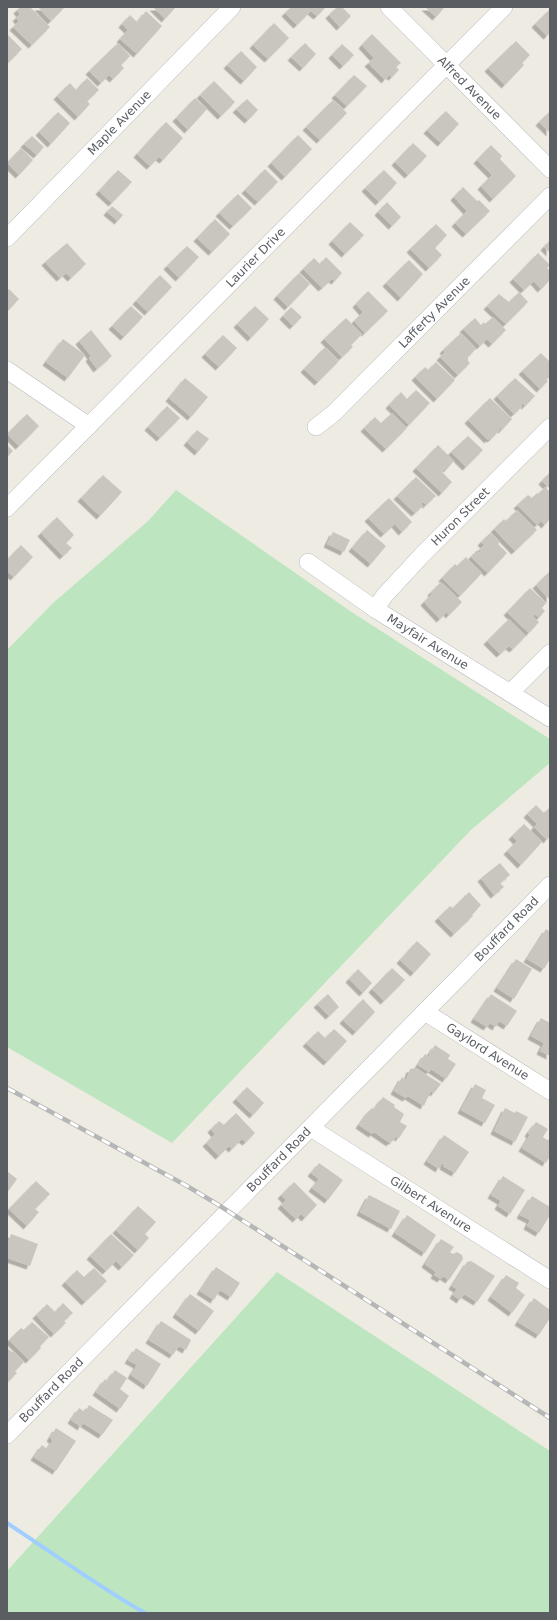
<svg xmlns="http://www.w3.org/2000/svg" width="557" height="1620" font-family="'DejaVu Sans',sans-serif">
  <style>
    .green { fill: #bde6c0 }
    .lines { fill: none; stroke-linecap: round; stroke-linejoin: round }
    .stream { stroke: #a0cfff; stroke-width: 4 }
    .building { fill: #c8c6bf; filter: url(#shadow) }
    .minor-casing { stroke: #b7b9bf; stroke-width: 18 }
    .minor { stroke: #fff; stroke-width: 17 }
    .rail-casing { stroke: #b5b6b6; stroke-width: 4.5 }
    .rail { stroke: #fff; stroke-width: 3; stroke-dasharray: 9; stroke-linecap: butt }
    .labels { text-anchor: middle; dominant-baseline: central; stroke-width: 3.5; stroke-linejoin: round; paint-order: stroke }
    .street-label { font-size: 12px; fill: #5a5e63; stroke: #fff }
  </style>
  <defs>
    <filter id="shadow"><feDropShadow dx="-3.5" dy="3.5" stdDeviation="0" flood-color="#0004"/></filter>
  </defs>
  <rect width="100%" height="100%" fill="#eeece2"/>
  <path class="green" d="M176,490L353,613L550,739V763L471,830L172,1143L7,1047V650L53,603L148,521Z
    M277,1272L550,1451V1613H7V1571Z"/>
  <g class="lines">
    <path class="stream" d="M7,1523C53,1553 97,1586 145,1613"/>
  </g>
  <path class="building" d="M20,7H30L50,27L32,45L13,27L19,21L16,18L20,14L17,10Z
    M38,7H65L51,21Z
    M153,7H176L165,19Z
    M291,7H326L317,16L311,11L297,25L285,13Z
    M337,7H342L351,16L340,27L329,15Z
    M425,7H445L436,17Z
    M550,9V33L547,36L535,24Z
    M146,11L162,26L137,54L120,39L128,30L122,24L130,15L137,22Z
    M274,23L289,38L268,59L253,45Z
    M7,34L22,49L7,64Z
    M372,34L401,63L396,67L399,70L392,77L389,75L385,80L368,63L374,58L362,45Z
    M516,41L530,55L522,63L524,65L505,85L488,68Z
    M118,43L130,56L121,65L124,68L113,79L109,75L101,83L89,71Z
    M305,43L316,54L303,68L291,57Z
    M342,44L354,55L343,66L332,55Z
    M241,51L257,67L244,81L227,65Z
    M354,75L367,86L347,106L335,95Z
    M87,78L99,90L87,101L90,104L78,117L57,96L70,83L76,90Z
    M214,81L235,102L221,116L200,95Z
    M195,98L207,109L188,130L176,118Z
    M247,99L258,110L248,120L236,109Z
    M333,100L347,113L320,140L306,127Z
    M446,111L459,124L441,143L427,130Z
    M58,112L70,123L51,144L39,132Z
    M549,112L550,113V133L539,122Z
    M166,122L183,138L163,160L159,157L150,166L137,154Z
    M298,135L312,149L285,177L271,163Z
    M32,136L44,147L37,155L24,144Z
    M413,143L427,156L408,175L395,162Z
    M491,145L502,156L500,159L516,176L493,199L481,186L492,175L477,160Z
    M21,148L33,160L19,175L7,163Z
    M265,169L278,182L258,202L245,190Z
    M118,170L132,182L112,203L99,191Z
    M384,170L397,183L379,202L365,188Z
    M463,187L477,201L479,200L490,211L466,234L455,223L467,211L454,197Z
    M238,194L252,208L233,226L219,213Z
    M387,202L401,217L392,226L378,212Z
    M112,206L123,215L118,221L107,212Z
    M215,219L230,234L212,252L197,238Z
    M350,222L364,235L345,254L332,241Z
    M436,224L447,235L435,248L442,255L429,268L410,249Z
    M550,240V253L544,247Z
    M67,243L86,264L71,278L66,273L60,278L45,262Z
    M187,246L199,257L179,278L167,266Z
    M538,253L550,265L547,268L550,271V280L541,289L534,281L524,290L513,279Z
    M326,257L342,273L335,281L332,279L322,288L303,269L314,258L320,264Z
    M409,260L423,274L401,298L386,283Z
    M299,273L310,284L288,307L277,296Z
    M160,275L172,287L148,312L136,301Z
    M9,289L19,299L7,312V291Z
    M368,291L388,311L365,333L354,321L363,312L356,304Z
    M519,292L528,302L506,324L487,306L499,294L509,302Z
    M131,306L143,317L124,337L112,326Z
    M255,306L269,319L251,338L237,324Z
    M291,307L302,317L293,326L283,316Z
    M493,317L506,330L492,344L487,339L480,346L463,329L475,318L481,325L484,322L485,324Z
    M346,318L362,334L351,345L353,347L342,357L324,339Z
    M91,330L112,356L97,369L89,358L91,356L79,341Z
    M461,333L476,349L468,357V361L470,363L458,375L440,357L445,352L443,350Z
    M223,335L237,348L219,367L205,354Z
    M63,339L85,355L68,378L46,362Z
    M325,347L339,361L318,382L304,369Z
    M541,353L550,362V380L548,378L546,380L548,381L540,389L522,371Z
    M436,362L455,380L437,399L415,377L425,367L428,370Z
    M185,378L208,397L191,417L169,398Z
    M515,378L535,396L525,406L522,403L521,405L522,407L514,414L497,396Z
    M416,390L430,403L409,425L389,405L401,392L407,399Z
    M490,398L512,419L502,430L499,427L498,429L500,430L491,439L489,438L488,440L468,420Z
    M167,406L180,418L160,438L148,427Z
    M392,413L407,428L386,449L364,428L375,417L381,423Z
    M27,414L39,426L19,446L7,434Z
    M197,430L209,439L198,452L187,442Z
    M468,436L483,450L466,467L451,452Z
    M7,445L13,451L7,457Z
    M438,445L454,461L447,469L445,468L442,472L452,482L442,493L416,468Z
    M550,472V489L542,481Z
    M103,475L122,492L100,516L81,498Z
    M416,477L436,496L426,505L423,502L421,504L423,506L415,513L397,496Z
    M545,487L550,492V519L545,525L541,521L537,525L517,505L528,495L532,498L537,493L538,494Z
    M389,498L412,522L402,532L395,524L384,534L368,518Z
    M517,510L537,530L515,551L494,529L504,519L506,521Z
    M57,517L74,535L66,543L72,548L63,556L41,533Z
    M367,530L386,546L371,564L352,548Z
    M333,532L350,540L344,552L327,544Z
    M490,533L500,542L498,544L507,553L488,573L471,557L477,550L480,553L481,552L479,550L484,545L481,542Z
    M21,545L33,557L14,577L7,571V560Z
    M466,557L482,573L460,596L442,578L455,564L457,566Z
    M550,571V600L536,585Z
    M441,582L462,602L449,615L447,612L440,619L424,602L432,594L431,592Z
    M530,588L546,603L542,608L545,611L539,618L535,614L533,617L539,622L529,633L507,612Z
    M509,619L526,636L513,649L509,646L500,654L487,641Z
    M536,805L544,813L550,807V836L547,840L534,827L537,824L527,814Z
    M524,824L542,842L521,865L507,851L517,841L512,836Z
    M500,863L510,875L500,883L504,887L494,895L481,878Z
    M469,892L481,905L472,915L473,916L454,934L438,918L450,906L453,908Z
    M546,929L550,932V959L544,969L527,959Z
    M417,941L431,954L414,973L400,960Z
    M516,959L532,969L514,999L497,988Z
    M392,968L405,980L384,1001L372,989Z
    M358,969L372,983L363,993L349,979Z
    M328,994L339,1007L329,1016L317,1004Z
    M491,994L517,1011L507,1026L499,1021L496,1027L490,1023L487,1027L474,1019Z
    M363,999L375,1012L356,1032L343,1020Z
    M541,1018L550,1023V1056L540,1051L544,1043L531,1036Z
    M334,1029L347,1041L327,1062L306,1043L318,1031L325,1038Z
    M435,1045L450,1055L448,1059L456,1064L446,1079L431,1069L429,1072L418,1065L425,1054L429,1057L430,1055L429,1054Z
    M416,1068L441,1084L434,1093L431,1091L424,1106L408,1096L406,1098L394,1091L402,1077L406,1080L410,1069Z
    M475,1084L486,1090L482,1098L495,1105L485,1123L461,1110Z
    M247,1087L264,1103L253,1115L236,1099Z
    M383,1097L395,1105L394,1107L404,1114L400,1122L407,1126L399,1138L396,1136L393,1141H391L390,1143L374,1132L372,1134L359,1125L368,1112L372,1108L374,1109Z
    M505,1108L515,1113L516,1111L528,1117L515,1142L494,1131Z
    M236,1113L255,1133L246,1142L242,1139L232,1149L229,1146L219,1156L206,1143L215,1134L211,1129L219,1121L224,1125Z
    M536,1122L548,1129L543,1137L547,1140L550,1139V1156L546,1163L522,1148L530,1135L528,1133Z
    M444,1135L469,1152L455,1173L443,1166L444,1164L442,1163L439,1169L427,1161Z
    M319,1163L343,1180L328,1200L312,1188L319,1179L311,1173Z
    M7,1171L17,1179L7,1193Z
    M503,1176L525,1190L510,1214L498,1206L501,1201L491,1195Z
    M36,1181L50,1194L35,1209L39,1212L27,1226L9,1209Z
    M294,1182L317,1205L305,1218L301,1214L296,1219L281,1205L286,1200L281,1195Z
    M369,1195L400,1211L391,1229L360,1212Z
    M532,1196L550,1207V1215L539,1233L527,1226L530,1220L520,1215Z
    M138,1206L156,1222L145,1234L149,1238L138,1250L116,1230Z
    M407,1215L436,1235L425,1253L395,1233Z
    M11,1234L38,1244L30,1266L7,1258V1245Z
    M111,1234L134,1255L122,1267L116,1261L106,1271L90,1256Z
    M441,1239L454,1247L450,1252L453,1254L457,1252L462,1255L463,1259L449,1280L443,1276L441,1279L434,1275L436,1272L425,1264Z
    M471,1261L495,1276L477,1302L464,1294L460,1300L453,1295L457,1289L452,1286L467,1262Z
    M216,1267L240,1283L231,1297L220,1290L214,1300L200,1291Z
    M94,1268L107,1281L85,1302L65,1282L77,1270L84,1277Z
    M506,1275L519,1283L516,1288L525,1295L512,1313L491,1297Z
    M190,1294L214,1311L199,1331L176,1314Z
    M534,1298L550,1310V1318L539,1335L518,1322Z
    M63,1303L73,1313L64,1321L66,1323L54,1334L36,1315L47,1304L55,1312Z
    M161,1321L191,1340L186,1350L179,1346L173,1355L149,1340Z
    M32,1322L49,1337L40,1346L41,1348L29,1360L9,1340L21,1328L24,1330Z
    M7,1348L12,1352L13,1351L24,1362L15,1371L17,1373L7,1383Z
    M136,1348L161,1364L147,1386L131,1375L137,1365L128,1360Z
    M115,1370L127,1378L120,1389L129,1396L120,1409L96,1392L105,1379L107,1381Z
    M89,1405L113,1420L102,1435L83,1423L81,1427L71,1420L79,1408L85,1412Z
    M56,1428L76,1441L56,1471L34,1457L42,1445L47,1449L53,1440L50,1438Z"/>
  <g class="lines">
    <g class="minor-casing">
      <g id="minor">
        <path id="s1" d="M389,7L550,169"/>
        <path id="s2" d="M7,238L232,7"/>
        <path d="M7,370L89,426"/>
        <path id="s3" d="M316,427L334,413L550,196"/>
        <path id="s4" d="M7,508L504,7"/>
        <path id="s5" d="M308,562L375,609L550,718"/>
        <path id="s6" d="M375,609L385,595L422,555L550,427"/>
        <path d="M510,693L550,653"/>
        <path id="s7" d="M425,1012L550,1091"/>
        <path id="s8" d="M311,1128L550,1280"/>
        <path id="s9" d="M7,1435L550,885"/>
      </g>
    </g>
    <use href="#minor" class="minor"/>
    <g class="rail-casing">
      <path id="rail" d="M7,1088L187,1186L217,1204L550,1418"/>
    </g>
    <use href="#rail" class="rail"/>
  </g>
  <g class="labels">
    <g class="street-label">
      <text stroke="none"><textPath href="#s1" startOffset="114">Alfred Avenue</textPath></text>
      <text stroke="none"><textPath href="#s2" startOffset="161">Maple Avenue</textPath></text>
      <text stroke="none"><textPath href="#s4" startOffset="353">Laurier Drive</textPath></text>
      <text stroke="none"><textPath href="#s3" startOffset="165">Lafferty Avenue</textPath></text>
      <text stroke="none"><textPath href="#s6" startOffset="126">Huron Street</textPath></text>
      <text stroke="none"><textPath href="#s5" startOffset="144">Mayfair Avenue</textPath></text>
      <text stroke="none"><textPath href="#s9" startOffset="711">Bouffard Road</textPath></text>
      <text stroke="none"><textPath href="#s7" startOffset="74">Gaylord Avenue</textPath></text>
      <text stroke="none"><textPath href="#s9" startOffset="387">Bouffard Road</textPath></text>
      <text stroke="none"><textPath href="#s8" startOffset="142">Gilbert Avenure</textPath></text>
      <text stroke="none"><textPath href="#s9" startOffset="63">Bouffard Road</textPath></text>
    </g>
  </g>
  <rect width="557" height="1620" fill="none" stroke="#5a5e63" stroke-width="16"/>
</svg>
